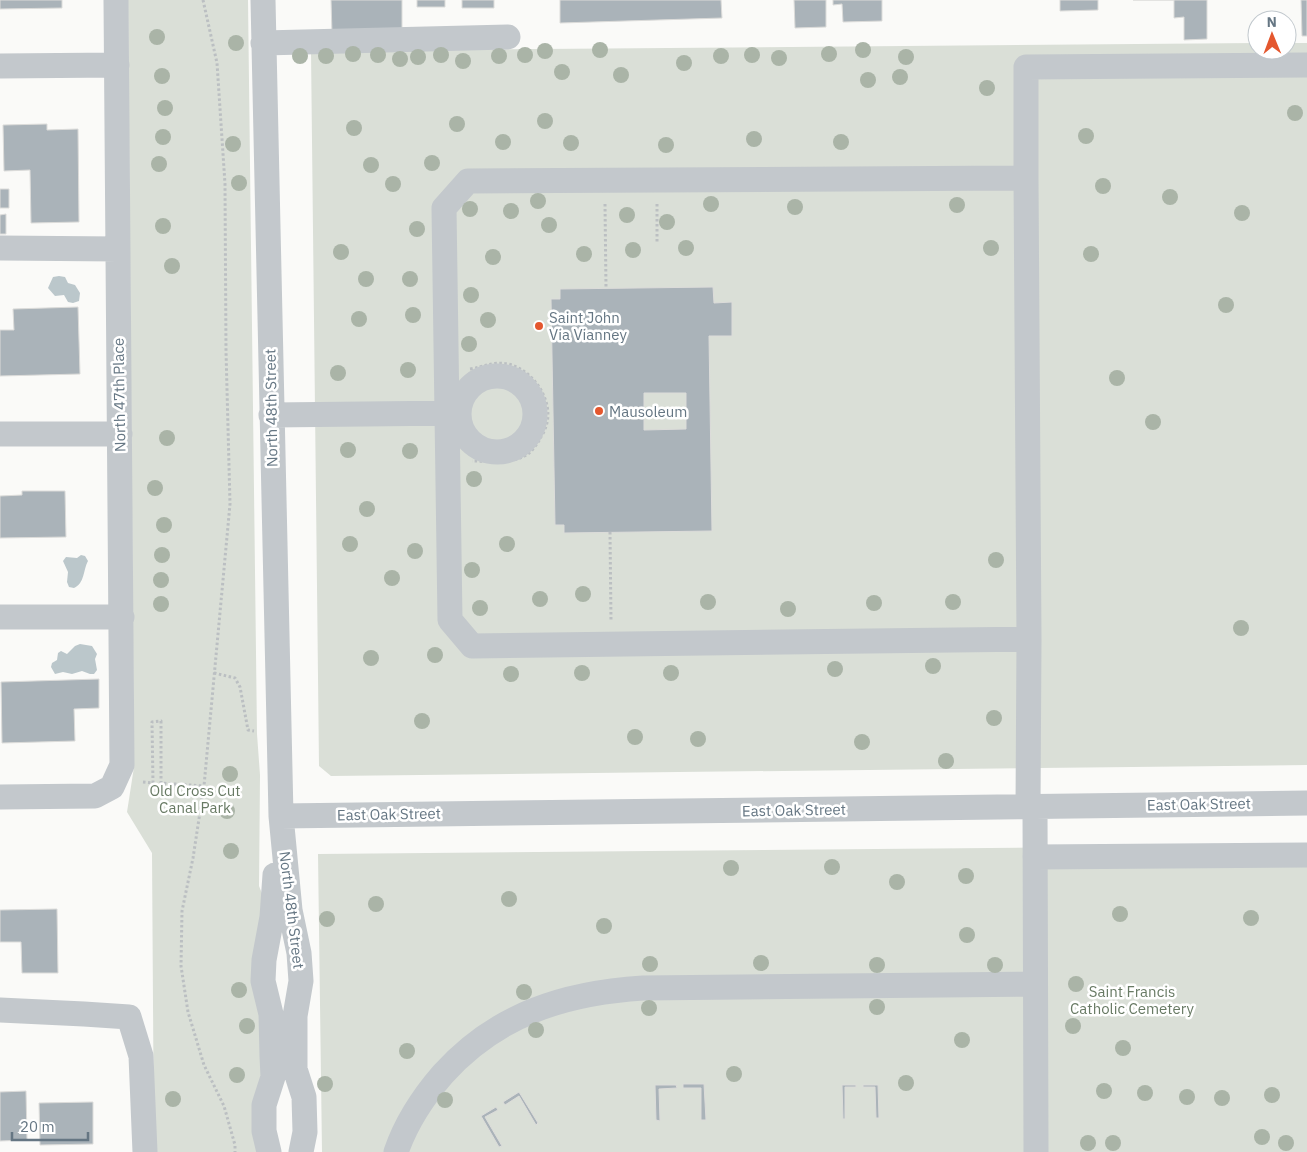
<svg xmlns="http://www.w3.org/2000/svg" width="1307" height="1152" font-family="'IBM Plex Sans',sans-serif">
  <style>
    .green { fill: #dadfd7 }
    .water { fill: #bbc7cb }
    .building { fill: #aab3b9; stroke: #dcdcda; fill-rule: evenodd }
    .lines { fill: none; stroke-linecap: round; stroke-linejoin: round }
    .path { stroke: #bbbfc2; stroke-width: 3; stroke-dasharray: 2.5 2.5; stroke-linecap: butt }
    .minor { stroke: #c3c8cc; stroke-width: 25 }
    .tree { fill: #aab4a7 }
    .poi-dot { fill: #e4572e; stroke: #fff; stroke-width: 2 }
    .labels { text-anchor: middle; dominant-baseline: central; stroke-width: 5; stroke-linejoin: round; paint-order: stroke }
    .poi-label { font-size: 15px; fill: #657683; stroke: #fff; text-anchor: start }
    .street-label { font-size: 15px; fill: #657683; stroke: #fff }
    .park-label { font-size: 15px; fill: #687a64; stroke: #fff }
  </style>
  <rect width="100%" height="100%" fill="#fafaf8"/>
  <path class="green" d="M128,0H248L257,734L260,775L259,886L265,901L263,1007L264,1152H154L152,853L127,812L134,767Z
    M1257,43V50H1287V43H1307V765L331,776L319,766L311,51Z
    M1307,845V1152H322L318,854Z"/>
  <path class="water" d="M59,276L65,277L68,283L75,285L80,293L79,301L73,303L68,302L64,295L55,296L48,288L53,277Z
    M81,555L85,556L88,561C83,570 85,583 74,588L69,587L67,582L68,572L63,561L66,557L77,558Z
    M80,644L92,646L97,654L95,659L97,670L94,674H90L82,671L72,674L63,672L55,674L51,667L52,663L57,660L58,653L61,651L67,654L75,646Z"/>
  <path class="building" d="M0,0H62V8L0,9Z
    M331,0H402V33L332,34Z
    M417,0H445V7H417Z
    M462,0H494V8H462Z
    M560,0H721L722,18L560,23Z
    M794,0H826V27L795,28Z
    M833,0H882V21L843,22L842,4L833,5Z
    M1060,0H1098V10L1060,11Z
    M1174,0H1133H1207V39L1184,40V17L1174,18Z
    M1301,0H1307V36H1302Z
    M47,124V130L78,129L79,222L31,223L30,170L4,171L3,125Z
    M0,189H9V208H0Z
    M6,214V234H0V215Z
    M713,287L714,303L732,302V336H709L712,531L564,533V525H555L551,299H560V289ZM644,393H686V429L644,430Z
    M78,307L80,374L0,376V330H14L13,309Z
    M22,491H65L66,537L0,538V496L22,495Z
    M99,679V708L74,709L75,741L2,743L1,682Z
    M57,909L58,973H22L21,942H0V910Z
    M683,1084H704L706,1120H701V1088H683Z
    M655,1085H676L677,1088L659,1089L660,1121L656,1120Z
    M842,1085H856V1087H845V1119H843Z
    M863,1085H878L879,1118H876L875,1087H863Z
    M26,1091L27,1140L0,1141V1092Z
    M519,1092L538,1123L536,1125L519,1096L505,1105L503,1102Z
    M93,1102V1144L40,1145L39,1103Z
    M496,1107L498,1110L485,1117L502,1146L499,1147L481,1116Z"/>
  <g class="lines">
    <path class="path" d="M203,0L217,63L225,184L226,351L230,504L204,786L193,858L182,911L181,966L188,1012L204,1065L224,1106L235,1145V1152
      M605,204L606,288
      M657,204V243
      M470,369C485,367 491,361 508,364C534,370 556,403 545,429C544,433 541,436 540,439C537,444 532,451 528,454C510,465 491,461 472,461
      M610,532L611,621
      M214,673L235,678L240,687L248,730L254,731
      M143,782L153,783L152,722L161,721V783L204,786"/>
    <path class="minor" d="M263,0L281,816L290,910L299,953L301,981L295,1016V1069L304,1097L305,1132L301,1152
      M263,43L508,37
      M0,66L117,65
      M1026,178L1029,639L472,646L450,620L444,208L468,181L1026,178V67L1307,65
      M0,248L118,249
      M459 414a38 38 0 1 1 76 0a38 38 0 1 1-76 0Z
      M271,415L458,413
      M0,434H120
      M0,617H122
      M0,797L95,796L112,787L122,765L116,0
      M1028,807L1029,639
      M1035,807L1036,1152
      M281,816L1307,803
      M1035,857L1307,855
      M0,1010L84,1014L129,1017L141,1056L145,1152
      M269,1152L264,1131V1105L273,1077L272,1056L271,1014L263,981L264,960L272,917L275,875
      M396,1152C406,1123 423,1097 443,1074C497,1014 565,993 643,988L1035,984"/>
  </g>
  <g class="tree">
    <circle cx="157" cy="37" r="8"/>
    <circle cx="236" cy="43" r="8"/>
    <circle cx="600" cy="50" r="8"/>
    <circle cx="863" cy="50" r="8"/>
    <circle cx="545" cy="51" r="8"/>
    <circle cx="353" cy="54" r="8"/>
    <circle cx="829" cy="54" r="8"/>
    <circle cx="378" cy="55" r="8"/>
    <circle cx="441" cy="55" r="8"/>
    <circle cx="525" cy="55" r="8"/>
    <circle cx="752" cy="55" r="8"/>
    <circle cx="300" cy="56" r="8"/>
    <circle cx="326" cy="56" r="8"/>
    <circle cx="499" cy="56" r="8"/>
    <circle cx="721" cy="56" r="8"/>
    <circle cx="418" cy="57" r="8"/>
    <circle cx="906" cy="57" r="8"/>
    <circle cx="779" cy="58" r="8"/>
    <circle cx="400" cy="59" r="8"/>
    <circle cx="463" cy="61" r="8"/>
    <circle cx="684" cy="63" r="8"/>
    <circle cx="562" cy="72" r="8"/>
    <circle cx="621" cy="75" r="8"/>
    <circle cx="162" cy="76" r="8"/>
    <circle cx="900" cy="77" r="8"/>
    <circle cx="868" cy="80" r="8"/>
    <circle cx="987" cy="88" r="8"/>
    <circle cx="165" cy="108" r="8"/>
    <circle cx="1295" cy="113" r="8"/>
    <circle cx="545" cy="121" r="8"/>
    <circle cx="457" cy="124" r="8"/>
    <circle cx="354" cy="128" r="8"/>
    <circle cx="1086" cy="136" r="8"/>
    <circle cx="163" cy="137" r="8"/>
    <circle cx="754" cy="139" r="8"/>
    <circle cx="503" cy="142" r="8"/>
    <circle cx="841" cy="142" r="8"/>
    <circle cx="571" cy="143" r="8"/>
    <circle cx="233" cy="144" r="8"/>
    <circle cx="666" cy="145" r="8"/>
    <circle cx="432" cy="163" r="8"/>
    <circle cx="159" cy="164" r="8"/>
    <circle cx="371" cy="165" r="8"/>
    <circle cx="239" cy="183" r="8"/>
    <circle cx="393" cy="184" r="8"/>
    <circle cx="1103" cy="186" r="8"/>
    <circle cx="1170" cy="197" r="8"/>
    <circle cx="538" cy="201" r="8"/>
    <circle cx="711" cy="204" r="8"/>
    <circle cx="957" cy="205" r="8"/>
    <circle cx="795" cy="207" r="8"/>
    <circle cx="470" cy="209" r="8"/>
    <circle cx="511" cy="211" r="8"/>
    <circle cx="1242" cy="213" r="8"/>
    <circle cx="627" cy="215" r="8"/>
    <circle cx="667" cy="222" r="8"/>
    <circle cx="549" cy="225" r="8"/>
    <circle cx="163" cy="226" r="8"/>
    <circle cx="417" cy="229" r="8"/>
    <circle cx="686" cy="248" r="8"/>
    <circle cx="991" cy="248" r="8"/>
    <circle cx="633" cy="250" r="8"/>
    <circle cx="341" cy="252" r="8"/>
    <circle cx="584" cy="254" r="8"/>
    <circle cx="1091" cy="254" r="8"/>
    <circle cx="493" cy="257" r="8"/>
    <circle cx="172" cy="266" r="8"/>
    <circle cx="366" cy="279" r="8"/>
    <circle cx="410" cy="279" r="8"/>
    <circle cx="471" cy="295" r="8"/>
    <circle cx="1226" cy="305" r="8"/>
    <circle cx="413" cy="315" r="8"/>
    <circle cx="359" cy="319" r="8"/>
    <circle cx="488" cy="320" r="8"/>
    <circle cx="469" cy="344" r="8"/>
    <circle cx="408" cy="370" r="8"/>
    <circle cx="338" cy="373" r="8"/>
    <circle cx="1117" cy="378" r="8"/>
    <circle cx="1153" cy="422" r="8"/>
    <circle cx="167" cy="438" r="8"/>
    <circle cx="348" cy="450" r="8"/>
    <circle cx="410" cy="451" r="8"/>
    <circle cx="474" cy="479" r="8"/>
    <circle cx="155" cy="488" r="8"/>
    <circle cx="367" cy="509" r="8"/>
    <circle cx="164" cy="525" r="8"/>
    <circle cx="350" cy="544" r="8"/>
    <circle cx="507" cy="544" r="8"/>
    <circle cx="415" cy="551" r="8"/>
    <circle cx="162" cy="555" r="8"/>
    <circle cx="996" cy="560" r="8"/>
    <circle cx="472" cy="570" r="8"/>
    <circle cx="392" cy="578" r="8"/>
    <circle cx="161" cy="580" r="8"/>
    <circle cx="583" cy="594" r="8"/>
    <circle cx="540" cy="599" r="8"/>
    <circle cx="708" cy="602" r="8"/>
    <circle cx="953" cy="602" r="8"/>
    <circle cx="874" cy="603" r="8"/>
    <circle cx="161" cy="604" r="8"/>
    <circle cx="480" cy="608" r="8"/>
    <circle cx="788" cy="609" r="8"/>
    <circle cx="1241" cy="628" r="8"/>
    <circle cx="435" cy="655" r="8"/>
    <circle cx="371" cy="658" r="8"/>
    <circle cx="933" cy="666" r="8"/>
    <circle cx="835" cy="669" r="8"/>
    <circle cx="582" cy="673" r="8"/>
    <circle cx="671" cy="673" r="8"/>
    <circle cx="511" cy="674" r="8"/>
    <circle cx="994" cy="718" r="8"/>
    <circle cx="422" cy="721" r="8"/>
    <circle cx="635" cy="737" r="8"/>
    <circle cx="698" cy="739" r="8"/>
    <circle cx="862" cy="742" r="8"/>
    <circle cx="946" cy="761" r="8"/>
    <circle cx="230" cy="774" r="8"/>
    <circle cx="227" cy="811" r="8"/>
    <circle cx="231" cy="851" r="8"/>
    <circle cx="832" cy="867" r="8"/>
    <circle cx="731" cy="868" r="8"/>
    <circle cx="966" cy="876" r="8"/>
    <circle cx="897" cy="882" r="8"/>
    <circle cx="509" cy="899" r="8"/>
    <circle cx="376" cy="904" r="8"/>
    <circle cx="1120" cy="914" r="8"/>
    <circle cx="1251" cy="918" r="8"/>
    <circle cx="327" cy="919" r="8"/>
    <circle cx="604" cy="926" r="8"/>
    <circle cx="967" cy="935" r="8"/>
    <circle cx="761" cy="963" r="8"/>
    <circle cx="650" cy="964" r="8"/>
    <circle cx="877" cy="965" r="8"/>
    <circle cx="995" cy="965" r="8"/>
    <circle cx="1076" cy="984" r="8"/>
    <circle cx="239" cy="990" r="8"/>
    <circle cx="524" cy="992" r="8"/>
    <circle cx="877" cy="1007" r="8"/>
    <circle cx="649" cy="1008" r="8"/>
    <circle cx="247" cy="1026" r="8"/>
    <circle cx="1073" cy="1026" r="8"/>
    <circle cx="536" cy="1030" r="8"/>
    <circle cx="962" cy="1040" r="8"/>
    <circle cx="1123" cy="1048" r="8"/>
    <circle cx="407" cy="1051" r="8"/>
    <circle cx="734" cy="1074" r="8"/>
    <circle cx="237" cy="1075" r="8"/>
    <circle cx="906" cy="1083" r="8"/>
    <circle cx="325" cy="1084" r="8"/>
    <circle cx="1104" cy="1091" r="8"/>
    <circle cx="1145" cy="1093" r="8"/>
    <circle cx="1272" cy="1095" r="8"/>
    <circle cx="1187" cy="1097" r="8"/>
    <circle cx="1222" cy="1098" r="8"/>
    <circle cx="173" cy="1099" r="8"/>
    <circle cx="445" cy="1100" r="8"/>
    <circle cx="1262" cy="1137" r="8"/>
    <circle cx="1088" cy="1143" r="8"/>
    <circle cx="1113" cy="1143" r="8"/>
    <circle cx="1286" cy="1143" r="8"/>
  </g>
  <g class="poi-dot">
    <circle cx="539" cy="326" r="5"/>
    <circle cx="599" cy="411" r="5"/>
  </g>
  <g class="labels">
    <g class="poi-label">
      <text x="549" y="317">Saint John<tspan x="549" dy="17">Via Vianney</tspan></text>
      <text x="609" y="411">Mausoleum</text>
    </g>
    <g class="street-label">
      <text transform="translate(119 395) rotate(-91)">North 47th Place</text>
      <text transform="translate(271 408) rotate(-91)">North 48th Street</text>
      <text transform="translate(1199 804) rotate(-1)">East Oak Street</text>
      <text transform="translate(794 810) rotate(-1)">East Oak Street</text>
      <text transform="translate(389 814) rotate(-1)">East Oak Street</text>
      <text transform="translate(292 910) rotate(83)">North 48th Street</text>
    </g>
    <g class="park-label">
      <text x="195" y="790">Old Cross Cut<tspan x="195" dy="17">Canal Park</tspan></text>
      <text x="1132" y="991">Saint Francis<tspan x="1132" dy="17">Catholic Cemetery</tspan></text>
    </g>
  </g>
  <g transform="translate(1272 35) rotate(359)"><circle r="24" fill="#ffffff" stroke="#c1c8cd"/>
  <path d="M0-4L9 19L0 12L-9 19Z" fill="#e4572e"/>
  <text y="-8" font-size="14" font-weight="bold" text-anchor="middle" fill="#657683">N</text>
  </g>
  <path d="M12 1132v8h76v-8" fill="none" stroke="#657683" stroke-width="2.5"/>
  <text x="20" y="1132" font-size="15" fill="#657683" stroke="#ffffff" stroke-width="4" paint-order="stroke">20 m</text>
</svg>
